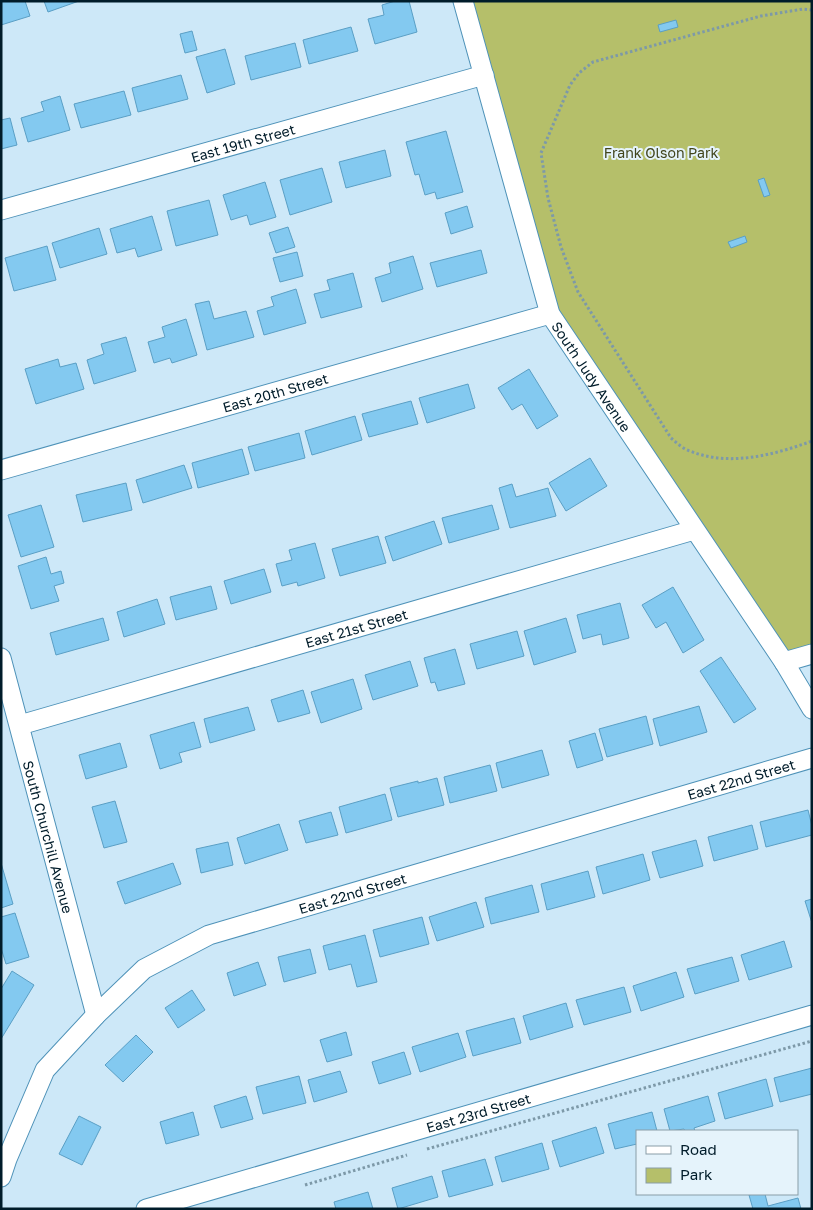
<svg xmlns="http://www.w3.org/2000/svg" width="813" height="1210" font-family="'Golos Text',sans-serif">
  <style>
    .green { fill: #b5bf6a }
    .building { fill: #83c9f0; stroke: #5a9fc5 }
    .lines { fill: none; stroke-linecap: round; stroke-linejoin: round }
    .minor-casing { stroke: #4e92b8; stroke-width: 21 }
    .path { stroke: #7d99a8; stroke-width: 3; stroke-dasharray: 2.5 2.5; stroke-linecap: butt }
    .minor { stroke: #fff; stroke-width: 19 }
    .labels { text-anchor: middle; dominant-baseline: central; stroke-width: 4; stroke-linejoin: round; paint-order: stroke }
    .street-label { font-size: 14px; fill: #001c2a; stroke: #e5f3fb }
    .park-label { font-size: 14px; fill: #41451c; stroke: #e5f3fb }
  </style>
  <rect width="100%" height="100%" fill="#cde8f8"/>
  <path class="green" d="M461,1H812V654L784,662L550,314Z"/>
  <path class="building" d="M1,1H25L30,16L1,25Z
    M44,1H79L48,12Z
    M395,1H409L417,32L375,44L368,19L384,15L382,5Z
    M676,20L678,27L660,32L658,25Z
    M351,27L358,51L309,64L303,40Z
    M192,31L197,50L185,53L180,34Z
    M295,43L301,67L251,80L245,56Z
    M225,49L235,84L207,93L196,57Z
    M181,75L188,99L138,112L132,88Z
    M124,91L131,115L81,128L74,104Z
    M60,96L70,130L28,142L21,118L44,111L41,102Z
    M10,118L17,145L1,149V120Z
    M446,131L463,192L437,199L435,192L425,195L419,174L415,175L406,142Z
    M385,150L391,176L346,188L339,162Z
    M322,168L332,202L290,215L280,180Z
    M764,178L770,195L764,197L758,180Z
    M265,182L276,217L250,225L247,215L231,220L223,195Z
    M209,200L218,235L176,246L167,211Z
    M467,206L473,227L451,234L445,213Z
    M152,216L162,250L138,257L135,248L117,253L110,229Z
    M288,227L295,247L276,253L269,233Z
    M99,228L107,254L60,268L52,243Z
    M745,236L747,242L731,248L728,242Z
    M47,246L56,280L14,291L5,258Z
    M481,250L487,273L437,287L430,263Z
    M297,252L303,276L280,282L273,258Z
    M413,256L423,289L382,302L375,278L391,273L389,263Z
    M353,273L362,307L321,318L314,294L330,290L327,280Z
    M296,289L306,323L264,335L257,311L274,306L271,297Z
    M209,301L214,319L246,311L254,337L207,350L195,304Z
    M186,319L197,355L172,363L170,358L154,363L148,342L165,337L162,327Z
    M126,337L136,371L94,384L87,360L104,354L101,344Z
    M58,359L60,367L76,363L84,389L36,404L25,369Z
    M529,369L558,416L537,429L522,404L512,410L498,388Z
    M468,384L475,408L427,423L419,398Z
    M411,401L418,424L369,437L362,414Z
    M355,416L362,440L312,455L305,431Z
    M299,433L305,458L255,471L248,447Z
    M242,449L249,474L198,488L192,463Z
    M590,458L607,486L566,511L549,483Z
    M184,465L192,488L143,503L136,480Z
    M126,483L132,510L83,522L76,495Z
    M512,484L516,497L548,488L556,516L510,528L499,488Z
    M41,505L54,547L21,557L8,515Z
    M492,505L499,529L449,543L442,518Z
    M434,521L442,544L393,561L385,537Z
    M378,536L386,563L340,576L332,549Z
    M315,543L325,578L298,586L297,582L282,586L276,564L292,560L289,550Z
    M46,557L51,574L61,571L64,583L54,586L59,601L31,609L18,566Z
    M264,569L271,592L231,604L224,581Z
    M211,586L217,609L176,620L170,597Z
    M673,587L704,640L683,653L666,622L656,628L642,605Z
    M157,599L165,624L124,637L117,612Z
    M620,603L629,638L603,645L601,634L583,639L577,615Z
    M103,618L109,640L56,655L50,633Z
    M566,618L576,652L534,665L524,631Z
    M517,631L524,656L477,669L470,644Z
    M455,649L465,684L438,691L435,682L431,683L424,658Z
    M721,657L756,709L734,723L700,671Z
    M410,661L418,686L373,700L365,675Z
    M353,679L362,709L321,723L311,692Z
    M303,690L310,713L278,722L271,700Z
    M699,706L707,732L660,746L653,719Z
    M248,707L255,730L210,743L204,719Z
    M646,716L653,744L607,757L599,729Z
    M194,722L201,747L179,753L182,762L160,769L150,735Z
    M595,733L603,760L577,768L569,741Z
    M120,743L127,767L86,779L79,755Z
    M542,750L549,775L502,788L496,763Z
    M490,765L497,791L450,803L444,777Z
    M437,778L444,805L398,817L390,788L418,781V783Z
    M385,794L392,820L346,833L339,807Z
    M115,801L127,842L104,848L92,807Z
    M808,810L812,826V835L766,847L760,822Z
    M331,812L338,835L306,843L299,821Z
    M279,824L288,850L245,864L237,838Z
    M752,825L758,849L714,861L708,837Z
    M696,840L703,866L660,878L652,852Z
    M228,842L233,865L201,873L196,849Z
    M643,854L650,880L603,894L596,867Z
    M1,863L13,904L1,908Z
    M173,863L181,884L125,904L117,882Z
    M588,871L595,897L547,910L541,884Z
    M532,885L539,912L491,924L485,898Z
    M812,899V923L805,901Z
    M476,902L484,927L437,941L429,917Z
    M15,913L29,957L6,964L1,948V917Z
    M422,917L429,944L380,957L373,930Z
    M365,935L377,982L357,987L351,964L329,970L323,946Z
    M784,941L792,967L749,980L741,955Z
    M310,949L316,973L284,982L278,957Z
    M732,957L739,981L695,994L687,969Z
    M258,962L266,985L234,996L227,973Z
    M12,971L34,985L1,1039V989Z
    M676,972L684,997L641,1011L633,986Z
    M624,987L631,1012L584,1025L576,1000Z
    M192,990L205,1010L178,1028L165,1008Z
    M566,1003L573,1027L530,1040L523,1016Z
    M514,1018L521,1043L473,1056L466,1031Z
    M346,1032L352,1055L327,1062L320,1040Z
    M458,1033L466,1057L420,1072L412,1047Z
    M136,1035L153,1052L123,1082L105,1065Z
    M404,1052L411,1074L379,1084L372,1062Z
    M812,1068V1094L780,1102L774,1078Z
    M340,1071L347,1092L314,1102L308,1080Z
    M299,1076L306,1103L263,1114L256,1087Z
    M766,1079L773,1106L725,1119L718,1093Z
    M246,1096L253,1119L221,1128L214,1106Z
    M708,1096L715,1121L694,1128L695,1131H685L684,1129L670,1131L664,1109Z
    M193,1112L199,1135L166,1144L160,1122Z
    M652,1112L657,1131H637V1144L615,1149L608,1124Z
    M79,1116L101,1127L82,1165L59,1154Z
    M596,1127L604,1153L560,1167L552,1141Z
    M542,1143L549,1169L502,1182L495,1157Z
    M485,1159L493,1185L449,1197L442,1171Z
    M432,1176L438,1197L398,1209L392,1188Z
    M368,1192L373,1209H336L334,1202Z
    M754,1194H765L768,1206L798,1198L801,1209H753L749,1195Z"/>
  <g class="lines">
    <g class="minor-casing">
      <g id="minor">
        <path id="s1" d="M463,1L550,314L784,662L812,709"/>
        <path id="s2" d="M1,210L484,75"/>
        <path id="s3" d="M1,470L550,314"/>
        <path id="s4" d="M1,658L96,1015"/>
        <path d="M784,662L812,654"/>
        <path id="s5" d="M20,725L694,530"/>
        <path id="s6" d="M1,1177L7,1159L45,1070L96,1015L144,969L209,935L812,758"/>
        <path id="s7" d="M146,1209L812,1015"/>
      </g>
    </g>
    <path class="path" d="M812,10L803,9L761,16L593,62L579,73L570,85L541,153L548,198L561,247L578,292L671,438C677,443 683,449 690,451C729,467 774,455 812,441
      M427,1149L812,1041
      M305,1185L407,1155"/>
    <use href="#minor" class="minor"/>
  </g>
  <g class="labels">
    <g class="street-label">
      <text stroke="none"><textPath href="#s2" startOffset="251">East 19th Street</textPath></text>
      <text stroke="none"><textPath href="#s1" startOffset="400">South Judy Avenue</textPath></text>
      <text stroke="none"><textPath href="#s3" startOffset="285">East 20th Street</textPath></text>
      <text stroke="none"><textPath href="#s5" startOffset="350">East 21st Street</textPath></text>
      <text stroke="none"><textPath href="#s6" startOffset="885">East 22nd Street</textPath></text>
      <text stroke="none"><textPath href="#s4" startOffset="185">South Churchill Avenue</textPath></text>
      <text stroke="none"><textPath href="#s6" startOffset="480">East 22nd Street</textPath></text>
      <text stroke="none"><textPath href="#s7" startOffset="346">East 23rd Street</textPath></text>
    </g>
    <g class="park-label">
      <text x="661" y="152">Frank Olson Park</text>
    </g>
  </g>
  <rect width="813" height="1210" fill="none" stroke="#001c2a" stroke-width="5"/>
  <rect x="636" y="1130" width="162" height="65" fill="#e5f3fb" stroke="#899da7"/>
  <rect x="646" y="1146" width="25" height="8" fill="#ffffff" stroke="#899da7"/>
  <text x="680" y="1155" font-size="15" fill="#001c2a">Road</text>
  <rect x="646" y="1168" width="25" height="15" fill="#b5bf6a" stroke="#899da7"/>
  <text x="680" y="1180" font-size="15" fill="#001c2a">Park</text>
</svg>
